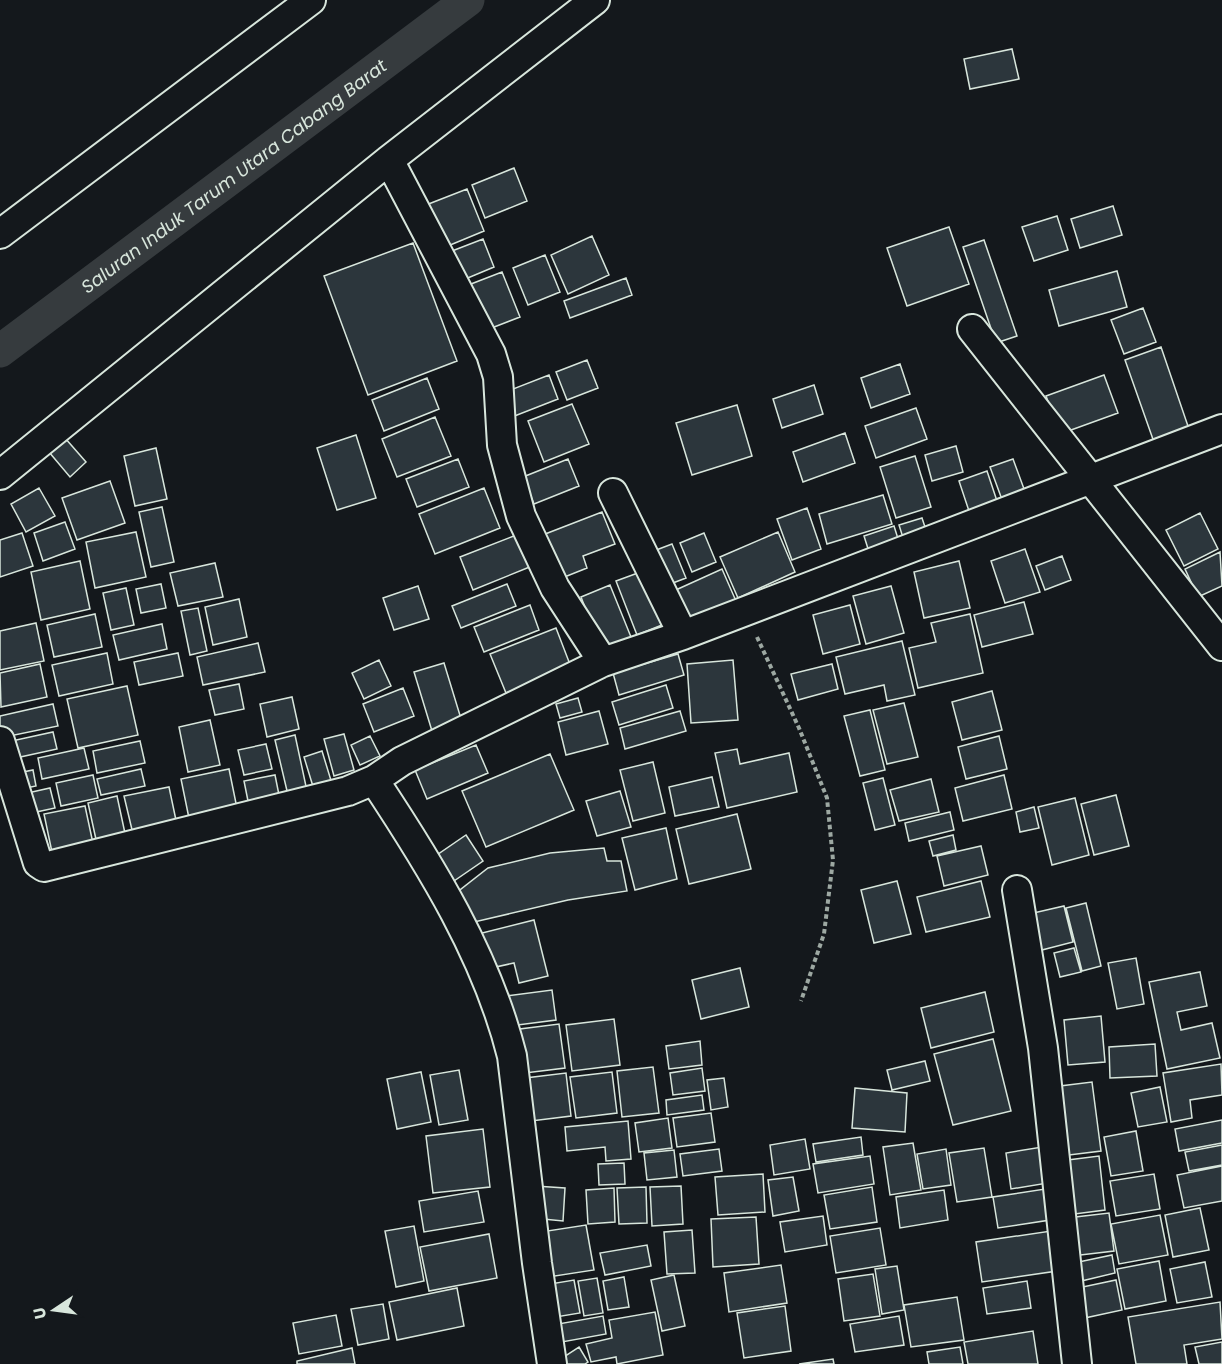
<svg xmlns="http://www.w3.org/2000/svg" width="1222" height="1364" font-family="Poppins,sans-serif">
  <style>
    .lines { fill: none; stroke-linecap: round; stroke-linejoin: round }
    .canal { stroke: #363b3e; stroke-width: 33 }
    .building { fill: #2c363c; stroke: #d8e6dc; stroke-width: 1.5 }
    .minor-casing { stroke: #d8e6dc; stroke-width: 32 }
    .path { stroke: #9da8a2; stroke-width: 4; stroke-dasharray: 4.5 3; stroke-linecap: butt }
    .minor { stroke: #14181c; stroke-width: 28 }
    .labels { text-anchor: middle; dominant-baseline: central; stroke-width: 4.5; stroke-linejoin: round; paint-order: stroke }
    .water-label { font-size: 18px; font-style: italic; fill: #d8e6dc; stroke: #14181c }
  </style>
  <rect width="100%" height="100%" fill="#14181c"/>
  <g class="lines">
    <path class="canal" id="s1" d="M0,351L468,0"/>
  </g>
  <path class="building" d="M1012,49L1019,79L970,89L964,59Z
    M514,168L527,201L485,218L472,185Z
    M467,189L484,231L443,248L426,205Z
    M1113,206L1122,235L1080,248L1071,219Z
    M1057,216L1068,250L1034,261L1022,227Z
    M949,227L969,284L907,306L887,248Z
    M592,236L609,275L568,294L551,255Z
    M483,239L494,267L463,280L452,251Z
    M984,240L1017,336L996,343L963,247Z
    M413,243L457,361L368,395L324,276Z
    M545,255L560,292L528,305L513,268Z
    M1117,271L1127,307L1059,326L1049,290Z
    M502,272L520,317L489,329L471,284Z
    M626,278L632,295L570,318L564,301Z
    M1143,308L1156,342L1124,354L1111,320Z
    M1161,347L1190,432L1155,445L1125,360Z
    M587,360L598,388L567,400L556,372Z
    M900,364L910,394L871,408L861,378Z
    M549,375L558,399L512,417L503,393Z
    M1104,375L1118,413L1060,434L1046,396Z
    M427,378L439,409L384,431L372,400Z
    M814,385L823,414L782,428L773,399Z
    M572,404L589,444L544,462L528,421Z
    M737,405L752,456L692,475L676,423Z
    M916,408L927,439L876,458L865,426Z
    M435,417L451,456L397,477L382,439Z
    M845,433L855,463L803,482L793,452Z
    M356,435L376,498L337,510L317,448Z
    M65,438L86,462L70,477L49,452Z
    M956,446L963,472L932,481L925,455Z
    M156,448L167,499L135,506L124,456Z
    M915,456L931,507L896,518L880,467Z
    M458,459L469,487L417,507L406,479Z
    M568,459L579,486L534,504L523,477Z
    M1013,459L1027,497L1004,505L990,467Z
    M987,471L1001,513L973,523L959,481Z
    M110,481L125,523L77,540L62,498Z
    M39,488L55,516L26,532L11,504Z
    M484,488L500,528L435,554L419,514Z
    M883,495L892,524L827,544L819,514Z
    M162,507L174,562L151,567L139,512Z
    M807,508L821,549L792,560L777,519Z
    M602,512L615,544L583,556L587,568L557,580L540,536Z
    M1200,513L1218,549L1184,566L1166,530Z
    M922,518L928,536L905,544L899,525Z
    M65,522L75,549L43,561L34,533Z
    M894,526L900,545L870,555L864,536Z
    M136,532L146,577L95,588L86,542Z
    M778,532L795,572L738,598L720,557Z
    M22,533L33,566L0,577V540Z
    M704,533L716,562L692,572L680,543Z
    M519,534L532,566L473,590L460,557Z
    M672,544L686,578L665,586L651,552Z
    M1025,549L1040,592L1005,603L991,561Z
    M1220,552L1222,586L1198,597L1185,569Z
    M1062,556L1071,580L1045,590L1036,566Z
    M80,561L90,609L41,620L31,572Z
    M959,561L970,608L924,618L914,572Z
    M215,563L223,597L178,606L170,573Z
    M722,569L736,601L681,626L667,594Z
    M646,570L667,623L637,635L616,581Z
    M161,584L166,608L141,613L136,589Z
    M507,584L516,606L461,628L452,606Z
    M610,585L631,637L601,649L581,597Z
    M418,586L429,619L394,630L383,598Z
    M891,586L904,633L866,644L853,596Z
    M126,588L134,625L111,630L103,593Z
    M239,599L247,637L213,645L205,607Z
    M1024,602L1033,634L982,647L974,615Z
    M530,605L539,630L484,652L474,627Z
    M850,605L860,644L823,654L813,615Z
    M198,608L207,651L190,655L181,611Z
    M95,614L102,647L54,657L47,625Z
    M970,614L983,673L918,688L909,648L936,642L931,623Z
    M36,623L44,661L0,670V631Z
    M162,624L167,649L119,660L113,635Z
    M556,628L571,667L506,693L490,654Z
    M902,641L915,695L887,701L884,685L845,694L836,657Z
    M258,643L265,672L203,685L197,657Z
    M107,653L113,684L59,696L52,665Z
    M178,653L183,676L139,685L134,662Z
    M678,654L684,675L619,695L613,673Z
    M379,660L391,686L364,699L352,673Z
    M733,660L738,720L691,723L687,664Z
    M444,663L462,722L432,731L414,672Z
    M40,664L47,697L1,707L0,673Z
    M832,664L838,689L798,700L791,674Z
    M239,684L244,709L215,715L209,690Z
    M666,685L673,708L619,725L612,702Z
    M127,686L138,735L78,748L67,699Z
    M403,688L414,716L374,732L363,704Z
    M992,691L1002,730L962,740L952,702Z
    M292,697L299,729L267,737L260,704Z
    M578,698L582,712L560,718L556,704Z
    M904,703L918,757L887,764L873,710Z
    M53,704L58,726L0,738V716Z
    M870,710L885,770L860,776L844,716Z
    M599,711L608,744L566,755L558,722Z
    M680,711L686,731L625,749L620,728Z
    M210,720L220,765L188,772L179,727Z
    M53,732L57,749L11,759L7,742Z
    M344,734L354,770L334,776L324,739Z
    M295,735L307,791L288,795L275,740Z
    M370,736L380,756L360,765L351,745Z
    M999,736L1007,769L966,779L958,747Z
    M140,741L145,763L97,773L93,751Z
    M266,744L272,769L244,775L238,750Z
    M476,745L488,773L427,799L415,770Z
    M84,748L89,769L42,779L38,758Z
    M737,749L740,764L789,753L797,792L727,808L715,753Z
    M322,751L333,787L315,793L304,757Z
    M550,754L574,810L486,847L462,791Z
    M653,762L665,813L633,821L620,770Z
    M141,769L145,786L101,795L97,779Z
    M229,769L239,818L191,828L181,779Z
    M33,770L36,786L16,790L13,774Z
    M93,775L98,798L61,806L56,783Z
    M275,775L280,800L249,806L244,781Z
    M1004,775L1012,809L963,821L955,788Z
    M712,777L719,807L675,816L669,787Z
    M883,778L895,825L875,830L863,783Z
    M931,779L939,812L899,821L890,790Z
    M169,787L177,825L133,834L124,796Z
    M50,788L55,808L27,814L23,794Z
    M620,791L631,827L597,836L586,801Z
    M1116,795L1129,846L1094,855L1081,804Z
    M117,796L126,838L97,844L88,803Z
    M1075,798L1089,855L1052,865L1038,807Z
    M85,806L94,848L53,857L44,814Z
    M1034,807L1039,828L1020,832L1016,812Z
    M950,812L954,830L909,841L905,823Z
    M737,814L751,869L689,884L676,829Z
    M666,828L677,879L635,890L622,838Z
    M466,835L483,861L451,883L434,857Z
    M953,835L956,850L933,856L929,841Z
    M981,846L988,875L944,886L937,856Z
    M604,848L607,861H621L627,891L568,900L470,923L451,897L488,868L550,853Z
    M897,881L911,934L874,943L861,890Z
    M981,881L990,917L926,932L917,897Z
    M1086,903L1101,966L1082,971L1066,908Z
    M1064,906L1073,942L1038,951L1029,914Z
    M534,920L548,976L519,983L514,963L491,968L482,933Z
    M1074,948L1081,972L1060,977L1054,953Z
    M1136,958L1144,1004L1117,1009L1108,963Z
    M740,968L749,1007L701,1019L692,980Z
    M1200,972L1207,1006L1177,1012L1181,1030L1212,1023L1220,1058L1167,1069L1149,982Z
    M552,990L556,1020L510,1026L506,996Z
    M985,992L994,1032L931,1048L921,1008Z
    M1101,1016L1105,1062L1068,1065L1064,1020Z
    M614,1019L620,1065L572,1071L566,1025Z
    M559,1024L565,1068L517,1074L512,1030Z
    M993,1039L1011,1111L953,1125L934,1054Z
    M700,1041L702,1065L669,1069L666,1046Z
    M1155,1044L1157,1076L1110,1078L1109,1047Z
    M925,1061L930,1081L892,1090L887,1070Z
    M1221,1064L1222,1095L1190,1100L1192,1118L1171,1122L1163,1073Z
    M653,1067L659,1113L622,1117L617,1071Z
    M702,1068L705,1091L673,1095L670,1073Z
    M459,1070L468,1120L439,1125L430,1075Z
    M421,1072L431,1122L397,1129L387,1079Z
    M612,1072L617,1113L576,1118L570,1077Z
    M566,1073L571,1116L523,1122L517,1079Z
    M724,1078L728,1107L711,1110L707,1080Z
    M1092,1082L1101,1151L1061,1156L1052,1087Z
    M1160,1087L1167,1122L1138,1127L1131,1093Z
    M855,1088L907,1093L905,1132L852,1128Z
    M702,1095L704,1110L667,1115L666,1100Z
    M711,1113L715,1142L677,1147L673,1118Z
    M668,1118L672,1148L639,1152L635,1123Z
    M1222,1120V1143L1179,1151L1175,1129Z
    M628,1121L631,1159L606,1161L605,1147L567,1151L565,1127Z
    M483,1129L490,1187L433,1193L426,1136Z
    M1136,1131L1143,1171L1111,1176L1104,1137Z
    M861,1137L863,1155L816,1162L813,1144Z
    M805,1139L810,1169L774,1175L770,1145Z
    M913,1143L921,1190L890,1195L883,1147Z
    M1222,1145V1165L1189,1171L1185,1152Z
    M1042,1147L1048,1183L1011,1189L1006,1153Z
    M984,1148L992,1197L957,1202L949,1153Z
    M719,1149L722,1171L683,1176L680,1154Z
    M946,1149L951,1185L923,1189L917,1154Z
    M674,1150L677,1177L647,1180L644,1153Z
    M870,1156L874,1184L818,1193L813,1164Z
    M1099,1156L1105,1210L1067,1215L1060,1161Z
    M624,1163L625,1184L599,1185L598,1164Z
    M1222,1166V1201L1184,1208L1177,1175Z
    M763,1174L765,1212L718,1215L715,1177Z
    M1154,1174L1160,1209L1116,1216L1110,1181Z
    M793,1177L799,1211L773,1216L768,1180Z
    M535,1186L565,1188L563,1221L533,1218Z
    M681,1186L683,1224L652,1226L650,1187Z
    M646,1187L647,1223L619,1224L617,1188Z
    M872,1187L877,1222L830,1229L824,1195Z
    M614,1188L615,1222L588,1224L586,1190Z
    M1045,1189L1050,1220L998,1228L993,1197Z
    M944,1190L948,1220L900,1228L896,1197Z
    M478,1191L484,1222L424,1232L419,1201Z
    M1200,1208L1209,1250L1173,1257L1165,1215Z
    M1109,1213L1114,1251L1072,1256L1067,1218Z
    M1160,1215L1168,1255L1119,1264L1111,1224Z
    M823,1216L827,1245L785,1252L780,1222Z
    M756,1217L759,1264L713,1267L711,1219Z
    M586,1225L594,1270L542,1278L534,1233Z
    M414,1226L424,1281L396,1287L385,1231Z
    M880,1228L886,1265L836,1273L830,1236Z
    M692,1230L695,1273L667,1274L664,1232Z
    M1051,1231L1057,1271L982,1282L976,1242Z
    M489,1234L497,1278L429,1291L420,1247Z
    M647,1245L651,1266L605,1275L600,1253Z
    M1112,1255L1115,1273L1073,1283L1069,1264Z
    M1159,1261L1166,1301L1125,1309L1117,1269Z
    M1205,1262L1212,1297L1177,1303L1170,1269Z
    M781,1265L787,1303L729,1312L724,1273Z
    M897,1266L904,1310L882,1314L875,1269Z
    M873,1274L880,1316L844,1321L838,1279Z
    M674,1275L685,1326L662,1331L651,1280Z
    M624,1277L629,1307L608,1310L603,1281Z
    M597,1278L603,1313L584,1316L578,1281Z
    M574,1280L580,1313L550,1318L544,1285Z
    M1116,1280L1122,1310L1080,1319L1073,1289Z
    M1027,1281L1031,1308L987,1314L983,1288Z
    M457,1288L464,1326L397,1340L389,1302Z
    M957,1297L964,1340L911,1347L904,1305Z
    M1220,1302L1222,1339L1184,1345L1187,1364H1136L1128,1317Z
    M383,1304L389,1339L358,1345L351,1309Z
    M785,1306L791,1351L744,1358L737,1313Z
    M655,1312L663,1355L617,1364L616,1357L591,1362L586,1344L612,1338L609,1320Z
    M336,1315L342,1346L299,1354L293,1323Z
    M603,1316L606,1334L562,1342L558,1324Z
    M899,1316L904,1345L855,1352L850,1324Z
    M1033,1331L1038,1364H968L964,1342Z
    M1222,1342V1364H1199L1195,1347Z
    M579,1347L588,1362L585,1364H553Z
    M960,1347L963,1364H929L927,1352Z
    M352,1348L355,1364H297V1361Z
    M833,1359L834,1364H799Z"/>
  <g class="lines">
    <g class="minor-casing">
      <path id="minor" d="M389,160L491,354L498,377L502,445L521,516L555,588L603,662
        M0,234L311,0
        M972,329L1222,646
        M0,475L389,160L595,0
        M613,493L683,635
        M0,741L38,863L44,867L348,791L374,780C431,866 487,956 512,1056L537,1263L552,1364
        M374,780L402,761L603,662L683,635L1222,429
        M1017,890L1043,1048L1077,1364"/>
    </g>
    <path class="path" d="M757,637L799,728L827,798L833,860L824,934L801,1001"/>
    <use href="#minor" class="minor"/>
  </g>
  <g class="labels">
    <g class="water-label">
      <text stroke="none"><textPath href="#s1" startOffset="292">Saluran Induk Tarum Utara Cabang Barat</textPath></text>
    </g>
  </g>
  <g transform="translate(54 1310) rotate(257)" stroke="#14181c" stroke-width="4.5" paint-order="stroke">
  <path d="M0-4.5L10 22L0 15L-10 22Z" fill="#d8e6dc"/>
  <text y="-9" font-size="16" font-weight="bold" text-anchor="middle" fill="#d8e6dc">U</text>
  </g>
</svg>
